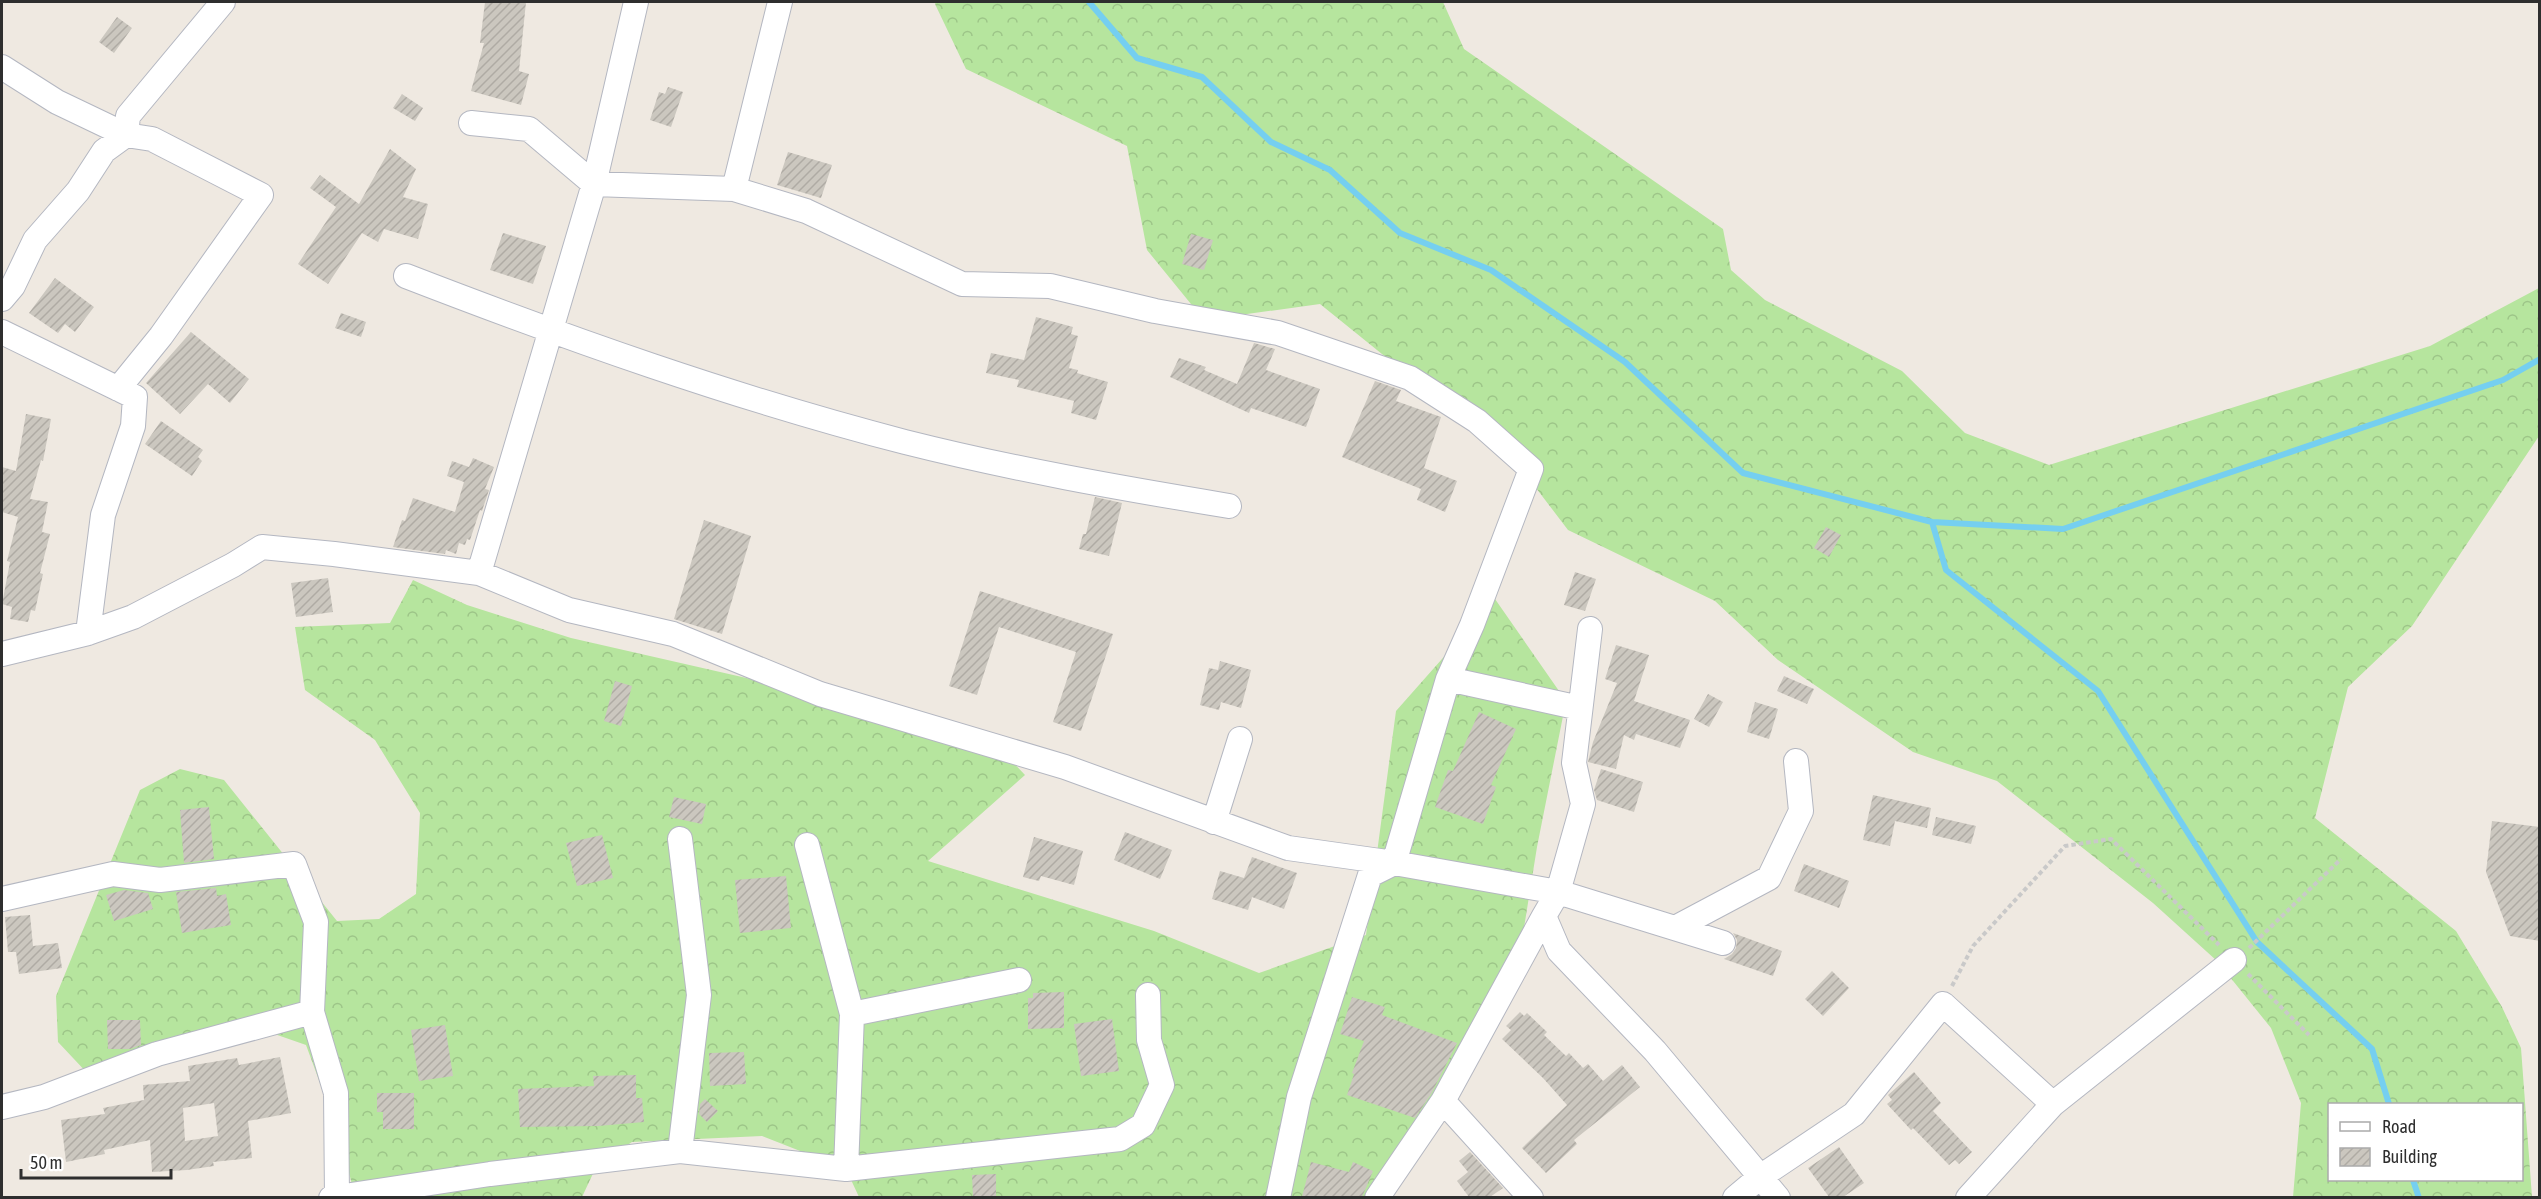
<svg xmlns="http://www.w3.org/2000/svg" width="2541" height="1199" font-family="'Asap Condensed',sans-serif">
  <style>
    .forest { fill: url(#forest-crowns); fill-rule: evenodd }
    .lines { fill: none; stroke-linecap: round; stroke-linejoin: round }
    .stream { stroke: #75cff0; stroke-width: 6 }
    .building { fill: url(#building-hatch); fill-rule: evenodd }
    .minor-casing { stroke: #b4b7c1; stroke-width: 26 }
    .path { stroke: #c9c9c9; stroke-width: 4; stroke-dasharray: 4.5 3; stroke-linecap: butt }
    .minor { stroke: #fff; stroke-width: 24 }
  </style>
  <defs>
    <pattern id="forest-crowns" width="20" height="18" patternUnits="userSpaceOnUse" patternTransform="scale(1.5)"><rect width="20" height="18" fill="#b6e59e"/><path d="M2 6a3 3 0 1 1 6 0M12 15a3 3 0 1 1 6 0" fill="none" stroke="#9dc588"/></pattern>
    <pattern id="building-hatch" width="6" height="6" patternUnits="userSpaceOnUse" patternTransform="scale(1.5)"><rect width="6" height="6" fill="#cbc7bf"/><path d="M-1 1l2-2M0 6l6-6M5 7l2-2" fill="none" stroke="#afaba4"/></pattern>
  </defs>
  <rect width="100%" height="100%" fill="#efe9e1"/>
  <path class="forest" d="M936,2H1443L1464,49L1723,229L1731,270L1765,300L1902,371L1965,433L2049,465L2430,346L2539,288V436L2412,626L2348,687L2315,818L2456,931L2502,1007L2521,1048L2532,1197H2293L2301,1103L2271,1028L2217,961L2153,903L1997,781L1913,752L1778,660L1715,601L1568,530L1517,463L1320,304L1204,320L1147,250L1127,146L966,69L935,4ZM2330,1104H2522V1180H2330Z
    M413,580L467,605L571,638L984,732L1025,775L928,861L1154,931L1259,973L1366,935L1396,711L1495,599L1566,701L1537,847L1518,965L1392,1159L1393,1197H859L846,1169L762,1136L632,1142L597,1165L582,1197H355L341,1140L306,1045L263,1030L89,1075L58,1042L56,996L140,790L180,769L224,780L337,921L379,919L416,894L420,813L375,740L305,690L295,627L390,623Z"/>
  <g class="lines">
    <path class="stream" d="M1089,2L1137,58L1202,77L1271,142L1330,170L1400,233L1491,270L1625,362L1743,473L1932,522L2063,529L2503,380L2540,359
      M1932,522L1946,570L2098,691L2257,942L2372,1049L2389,1104
      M2413,1180L2419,1198"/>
  </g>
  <path class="building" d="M485,2H526L519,71L529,74L521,105L471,91L484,43H480Z
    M117,17L132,28L114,53L99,42Z
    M668,87L683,92L671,127L650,120L659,92L665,94Z
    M402,94L423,108L415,121L393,108Z
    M390,149L416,169L403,197L428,204L418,239L384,229L378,242L362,233L328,284L298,264L336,207L310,188L320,175L359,204Z
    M788,152L832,165L821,198L777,185Z
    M503,233L546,246L533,284L490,270Z
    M1191,234L1213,240L1204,270L1182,264Z
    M55,278L94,307L75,332L65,324L58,333L29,313Z
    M341,313L366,322L361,337L335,328Z
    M1036,317L1073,327L1071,334L1078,336L1069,368L1078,370L1077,373L1108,382L1096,420L1071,413L1074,401L1017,387L1019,380L986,373L991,353L1024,360Z
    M191,332L249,379L230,403L208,384L180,414L146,383Z
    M1254,343L1275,349L1266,370L1320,389L1306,427L1251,408L1249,413L1170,377L1179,358L1206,367L1204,370L1237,384Z
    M1375,381L1401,390L1396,401L1441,417L1424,468L1457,481L1445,512L1417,500L1421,489L1342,457Z
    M26,414L51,419L43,461L41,460L30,499L48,502L42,532L50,534L40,573L43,574L35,611L31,610L28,622L10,619L12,607L2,604L10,562L7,561L18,517L2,512V467L16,471Z
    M161,421L203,450L198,457L202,461L192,476L145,444Z
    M473,458L494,467L485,489L489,490L482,511L480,510L470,540L467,539L465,545L459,543L456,554L446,550L445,554L393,547L402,520L405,521L413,498L455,512L464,482L447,476L452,461L469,467Z
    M1095,497L1122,503L1109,556L1079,549L1083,534H1086Z
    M704,520L751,536L722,634L674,619Z
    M1826,527L1841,535L1829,557L1814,548Z
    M1575,572L1596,579L1585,611L1564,605Z
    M328,578L333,612L296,617L291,583Z
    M980,591L1113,634L1081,731L1053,722L1076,652L999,627L977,695L949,686Z
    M1616,645L1649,655L1634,701L1690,720L1680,748L1636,734L1634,740L1624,735L1616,769L1588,762L1593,742L1617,683L1605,679Z
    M1220,661L1251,670L1241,708L1221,702L1219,710L1200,705L1209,668L1218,670Z
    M1784,676L1814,689L1807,704L1777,691Z
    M615,681L632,686L621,726L604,721Z
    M1708,694L1723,702L1709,727L1694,719Z
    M1755,702L1778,709L1769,739L1747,732Z
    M1479,712L1516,729L1491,785L1496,787L1483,824L1435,807L1448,770L1453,771Z
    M1601,769L1643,782L1634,812L1597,800L1594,790Z
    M1873,795L1931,808L1927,828L1895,821L1890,846L1863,840Z
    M674,797L706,804L702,824L669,817Z
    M209,807L214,859L184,863L180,810Z
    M1936,817L1976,826L1971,844L1932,835Z
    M2492,821L2540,827V941L2510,936L2486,872Z
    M1125,832L1172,850L1160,879L1114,860Z
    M602,835L613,878L577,886L566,843Z
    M1034,837L1083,851L1074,885L1041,876L1039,881L1023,877Z
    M1252,857L1297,873L1284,909L1252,897L1248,910L1212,899L1220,871L1244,878Z
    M1804,864L1849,881L1839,908L1794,891Z
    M786,876L791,928L740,933L735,880Z
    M216,888L217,896L226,894L231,925L182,933L176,892Z
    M124,890L148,893L153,909L114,921L106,895Z
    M30,915L33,946L58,943L62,968L19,974L16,952H8L5,917Z
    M1733,933L1782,951L1773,976L1724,959L1732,954L1736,948L1737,940Z
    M1832,971L1849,988L1823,1016L1805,999Z
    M1064,992V1028L1028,1029V998H1033V993Z
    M1352,997L1385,1007L1382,1015L1457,1043L1431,1094L1415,1118L1347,1095L1354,1074L1352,1073L1364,1041L1340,1034Z
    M1520,1012L1524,1016L1527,1013L1547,1032L1544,1035L1566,1056L1569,1053L1583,1068L1588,1064L1603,1081L1622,1065L1640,1087L1574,1140L1577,1144L1546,1173L1522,1148L1567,1105L1543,1078L1502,1039L1511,1030L1506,1026Z
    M1112,1019L1119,1071L1081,1076L1074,1024Z
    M107,1020H140L141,1045L130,1049H108Z
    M445,1025L453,1076L419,1081L411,1030Z
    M744,1052L746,1084L710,1086L709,1053Z
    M280,1057L291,1113L248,1121L252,1158L213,1162L214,1166L187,1170L152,1172L150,1140L104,1150L105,1154L66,1162L61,1120L105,1114L103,1108L144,1100L143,1085L190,1081L188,1066L237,1058L239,1065ZM214,1103L218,1136L185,1141L183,1108Z
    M1914,1072L1941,1103L1933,1111L1972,1152L1959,1164L1955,1160L1949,1165L1913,1128L1911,1130L1887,1104L1892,1100L1888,1095Z
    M636,1075V1098H642L644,1122L598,1126L520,1127L518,1089L594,1086L593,1076Z
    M377,1093H414V1129H383V1112H377Z
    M705,1099L718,1111L707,1122L699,1114L700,1104Z
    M1839,1147L1864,1183L1843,1197H1829L1808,1168Z
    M1470,1152L1503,1188L1490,1197H1469L1457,1181L1468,1172L1459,1161Z
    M1311,1162L1349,1172L1353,1162L1373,1171L1362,1197H1302Z
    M996,1174V1197H973L972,1175Z"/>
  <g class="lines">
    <g class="minor-casing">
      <path id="minor" d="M2,67L57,102L126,135L128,116L223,2
        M471,123L529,129L594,184L734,189L806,211L962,284L1050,286L1155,311L1278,333L1410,378L1477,421L1531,469L1472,625L1448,679L1394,863L1370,875L1299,1097L1278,1198
        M734,189L780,2
        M406,276C569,339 735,398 905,442C1012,469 1120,488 1229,506
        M2,299L13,286L35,240L78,191L104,151L126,135L152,139L261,195L161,336L118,389
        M2,332L135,397L133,426L103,515L88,633
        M479,573L594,184L636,2
        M1590,629L1574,763L1583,804L1558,892L1544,916L1559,951L1655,1051L1778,1198
        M2,654L88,633L133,617L233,565L262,547L334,554L479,573L569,610L673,634L820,694L1065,767L1288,848L1394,863L1558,892L1723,943
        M1448,679L1580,708
        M1214,822L1240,739
        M680,839L699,995L680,1151
        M807,845L852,1014
        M2,899L113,874L160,880L294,864L316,922L312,1012L336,1093L337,1197
        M1675,928L1769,878L1801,811L1796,761
        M1443,1101L1531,1198
        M2,1107L44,1097L157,1054L312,1012
        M846,1169L852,1014L1019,980
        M331,1198L490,1174L680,1151L846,1169L1120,1139L1143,1125L1162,1085L1149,1040L1148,995
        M1377,1198L1443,1101L1544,916
        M1735,1198L1760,1177L1854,1114L1943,1004L2053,1104
        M1968,1198L2053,1104L2234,960"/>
    </g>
    <path class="path" d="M2249,948L2341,859
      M2248,974L2309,1035
      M1952,986L1973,946L2065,846L2111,839L2219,945"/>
    <use href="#minor" class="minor"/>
  </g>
  <rect width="2541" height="1199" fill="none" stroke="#2e2e2e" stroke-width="6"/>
  <rect x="2328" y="1103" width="195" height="78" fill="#ffffff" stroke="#ababab" stroke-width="1.5"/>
  <rect x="2340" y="1122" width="30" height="9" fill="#ffffff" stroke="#ababab" stroke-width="1.5"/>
  <text x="2382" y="1133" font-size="18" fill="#2e2e2e">Road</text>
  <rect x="2340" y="1148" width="30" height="18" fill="url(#building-hatch)" stroke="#ababab" stroke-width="1.5"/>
  <text x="2382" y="1163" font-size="18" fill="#2e2e2e">Building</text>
  <path d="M21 1169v9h150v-9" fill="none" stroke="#2e2e2e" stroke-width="3"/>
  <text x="30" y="1169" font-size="18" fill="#2e2e2e" stroke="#ffffff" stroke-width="4.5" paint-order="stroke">50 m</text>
</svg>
